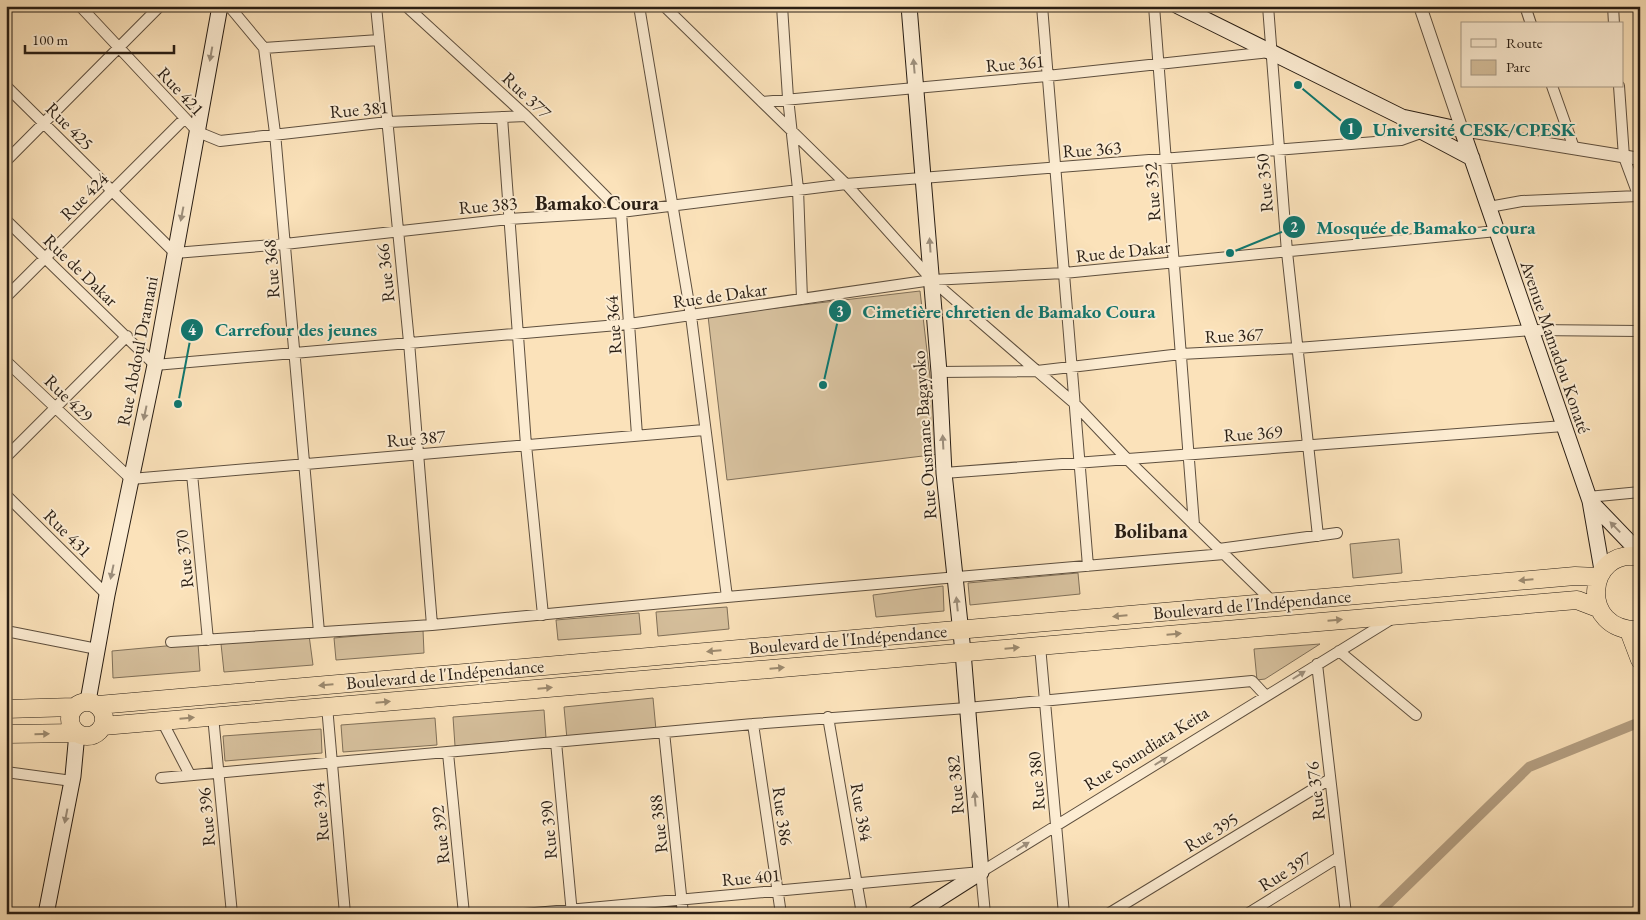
<svg xmlns="http://www.w3.org/2000/svg" width="1646" height="920" font-family="'EB Garamond',serif">
  <style>
    .green { fill: #d7c19e; stroke: #807059 }
    .lines { fill: none; stroke-linecap: round; stroke-linejoin: round }
    .canal { stroke: #b49f82; stroke-width: 10 }
    .minor-casing { stroke: #5e4f3e; stroke-width: 12 }
    .tertiary-casing { stroke: #5e4f3e; stroke-width: 14 }
    .secondary-casing { stroke: #291e14; stroke-width: 17 }
    .trunk-casing { stroke: #291e14; stroke-width: 19 }
    .minor { stroke: #fcecd2; stroke-width: 10 }
    .tertiary { stroke: #fcecd2; stroke-width: 12 }
    .secondary { stroke: #fcecd2; stroke-width: 15 }
    .trunk { stroke: #fbe2ba; stroke-width: 18 }
    .oneway { fill: #9d8f7c }
    .oneway2 { fill: #9c8a6f }
    .labels { text-anchor: middle; dominant-baseline: central; stroke-width: 4; stroke-linejoin: round; paint-order: stroke }
    .street-label { font-size: 18px; fill: #291e14; stroke: #fcecd2 }
    .quarter-label { font-size: 20px; font-weight: bold; fill: #291e14; stroke: #fcecd2 }
    .leader { fill: none; stroke: #0f766e; stroke-width: 2 }
    .callout-dot { fill: #0f766e; stroke: #fcecd2; stroke-width: 2 }
    .mark-label { font-size: 15px; text-anchor: middle; font-weight: bold; fill: #fff }
    .callout-label { font-size: 19px; text-anchor: middle; font-weight: bold; fill: #0f766e; stroke: #fcecd2; stroke-width: 4; stroke-linejoin: round; paint-order: stroke }
  </style>
  <rect width="100%" height="100%" fill="#fbe2ba"/>
  <filter id="stains"><feTurbulence type="fractalNoise" baseFrequency=".004" numOctaves="4"/><feColorMatrix values="0 0 0 0 .2 0 0 0 0 .09 0 0 0 0 .02 0 0 0 .5 -.17"/></filter>
  <radialGradient id="worn" r=".72"><stop offset=".6" stop-color="#630" stop-opacity="0"/><stop offset="1" stop-color="#630" stop-opacity=".3"/></radialGradient>
  <path class="green" d="M920,291L939,454L727,480L708,316Z
    M1399,539L1402,573L1353,578L1350,544Z
    M1078,573L1080,594L970,605L968,583Z
    M943,586L944,611L876,617L873,595Z
    M727,607L729,629L658,636L656,612Z
    M639,613L641,634L558,640L556,620Z
    M423,630L424,653L336,660L334,638Z
    M309,635L313,665L224,672L221,644Z
    M198,643L200,671L113,678L112,651Z
    M1320,644L1265,679L1257,680L1254,649Z
    M653,698L656,730L567,739L564,707Z
    M544,710L546,738L455,746L453,717Z
    M435,718L437,745L343,752L341,725Z
    M321,729L322,753L225,761L223,736Z"/>
  <g class="lines">
    <path class="canal" d="M1378,914L1529,767L1640,722"/>
    <g class="minor-casing">
      <path id="minor" d="M80,6L198,132L220,141L388,122L526,116
        M229,6L264,48L275,133L319,632
        M376,6L409,342L432,625
        M406,6L526,116L621,212L637,435
        M639,6L691,316L727,597
        M664,6L846,184L932,280L1074,403L1128,460L1273,602
        M782,6L788,98L798,189L802,299
        M1042,6L1088,566
        M1154,6L1194,525
        M1268,6L1287,252L1318,536
        M1525,6L1531,24
        M1613,6L1614,24
        M264,48L379,40
        M6,86L175,253L285,244L509,219L621,212L846,184L1401,140L1426,131
        M1552,86L1574,148
        M1619,86L1624,157L1640,200
        M762,102L1047,76L1270,52
        M502,117L526,445L543,615
        M6,161L160,6
        M1489,207L1522,201L1638,196
        M6,220L155,365L629,324L932,280L1064,273L1497,231
        M6,297L185,118
        M6,361L131,479L704,430
        M939,372L1037,371L1181,354L1297,348L1531,330L1640,331
        M6,457L127,336
        M944,473L1564,426
        M192,474L208,640
        M6,495L107,595
        M1588,497L1640,492
        M1219,549L1337,533
        M6,631L97,649
        M171,642L432,625L727,597L1224,554
        M1040,646L1064,914
        M1339,651L1416,715
        M1317,664L1346,914
        M327,706L345,914
        M213,716L232,914
        M828,717L862,914
        M162,721L190,775
        M753,724L781,914
        M664,732L683,914
        M556,742L572,914
        M448,753L464,914
        M6,772L72,781
        M161,778L753,724L967,708L1252,681L1266,696
        M981,872L985,914
        M524,914L981,872L1390,620
        M1108,914L1330,779
        M1247,914L1339,857"/>
    </g>
    <g class="tertiary-casing">
      <path id="tertiary" d="M1420,6L1462,130L1640,159"/>
    </g>
    <g class="secondary-casing">
      <path id="secondary" d="M909,6L939,372L944,473L963,652L981,872L915,914
        M1178,6L1402,117L1462,130L1590,501L1602,570
        M1408,121L1423,132L1472,158
        M1590,501L1640,553
        M88,701L107,595L155,365L220,6
        M46,914L73,776L77,733"/>
    </g>
    <g class="trunk-casing">
      <path id="trunk" d="M1640,557C1586,546 1577,633 1640,630
        M1629,631L1640,660
        M70 719a17 17 0 1 1 34 0a17 17 0 1 1-34 0Z
        M98,705L1575,576L1599,577
        M6,709L74,707
        M103,726L1577,600L1598,608
        M6,734L77,733"/>
    </g>
    <use href="#minor" class="minor"/>
    <use href="#tertiary" class="tertiary"/>
    <use href="#secondary" class="secondary"/>
    <use href="#trunk" class="trunk"/>
  </g>
  <defs><path id="oneway-solid" d="M-6-.8H1V-3.2L6.5 0L1 3.2V.8H-6Z" transform="scale(1.25)"/></defs>
  <g class="oneway">
    <use href="#oneway-solid" transform="translate(211 54) rotate(100)"/>
    <use href="#oneway-solid" transform="translate(914 66) rotate(-95)"/>
    <use href="#oneway-solid" transform="translate(182 214) rotate(101)"/>
    <use href="#oneway-solid" transform="translate(930 245) rotate(-94)"/>
    <use href="#oneway-solid" transform="translate(145 413) rotate(102)"/>
    <use href="#oneway-solid" transform="translate(943 442) rotate(-93)"/>
    <use href="#oneway-solid" transform="translate(1615 527) rotate(-134)"/>
    <use href="#oneway-solid" transform="translate(112 572) rotate(102)"/>
    <use href="#oneway-solid" transform="translate(957 604) rotate(-96)"/>
    <use href="#oneway-solid" transform="translate(1299 675) rotate(-32)"/>
    <use href="#oneway-solid" transform="translate(1161 761) rotate(-32)"/>
    <use href="#oneway-solid" transform="translate(975 799) rotate(-95)"/>
    <use href="#oneway-solid" transform="translate(66 816) rotate(101)"/>
    <use href="#oneway-solid" transform="translate(1023 846) rotate(-32)"/>
  </g>
  <g class="oneway2">
    <use href="#oneway-solid" transform="translate(1526 580) rotate(175)"/>
    <use href="#oneway-solid" transform="translate(1120 616) rotate(175)"/>
    <use href="#oneway-solid" transform="translate(1335 620) rotate(-5)"/>
    <use href="#oneway-solid" transform="translate(1174 634) rotate(-5)"/>
    <use href="#oneway-solid" transform="translate(1012 648) rotate(-5)"/>
    <use href="#oneway-solid" transform="translate(714 651) rotate(175)"/>
    <use href="#oneway-solid" transform="translate(777 668) rotate(-5)"/>
    <use href="#oneway-solid" transform="translate(326 685) rotate(175)"/>
    <use href="#oneway-solid" transform="translate(545 688) rotate(-5)"/>
    <use href="#oneway-solid" transform="translate(383 702) rotate(-5)"/>
    <use href="#oneway-solid" transform="translate(187 718) rotate(-5)"/>
    <use href="#oneway-solid" transform="translate(42 734) rotate(-1)"/>
  </g>
  <g class="labels">
    <g class="street-label">
      <text transform="translate(1015 63) rotate(-5)">Rue 361</text>
      <text transform="translate(181 91) rotate(47)">Rue 421</text>
      <text transform="translate(527 95) rotate(43)">Rue 377</text>
      <text transform="translate(359 109) rotate(-5)">Rue 381</text>
      <text transform="translate(70 126) rotate(45)">Rue 425</text>
      <text transform="translate(1092 149) rotate(-4)">Rue 363</text>
      <text transform="translate(1264 183) rotate(-95)">Rue 350</text>
      <text transform="translate(1152 192) rotate(-94)">Rue 352</text>
      <text transform="translate(84 196) rotate(-45)">Rue 424</text>
      <text transform="translate(488 205) rotate(-5)">Rue 383</text>
      <text transform="translate(1123 251) rotate(-6)">Rue de Dakar</text>
      <text transform="translate(271 269) rotate(-94)">Rue 368</text>
      <text transform="translate(81 270) rotate(44)">Rue de Dakar</text>
      <text transform="translate(385 273) rotate(-96)">Rue 366</text>
      <text transform="translate(720 295) rotate(-8)">Rue de Dakar</text>
      <text transform="translate(613 325) rotate(-94)">Rue 364</text>
      <text transform="translate(1234 335) rotate(-3)">Rue 367</text>
      <text transform="translate(1556 347) rotate(71)">Avenue Mamadou Konaté</text>
      <text transform="translate(137 351) rotate(-79)">Rue Abdoul Dramani</text>
      <text transform="translate(69 398) rotate(44)">Rue 429</text>
      <text transform="translate(1253 433) rotate(-4)">Rue 369</text>
      <text transform="translate(924 435) rotate(-94)">Rue Ousmane Bagayoko</text>
      <text transform="translate(416 438) rotate(-5)">Rue 387</text>
      <text transform="translate(68 533) rotate(45)">Rue 431</text>
      <text transform="translate(184 559) rotate(-96)">Rue 370</text>
      <text transform="translate(1252 604) rotate(-5)">Boulevard de l'Indépendance</text>
      <text transform="translate(848 639) rotate(-5)">Boulevard de l'Indépendance</text>
      <text transform="translate(445 674) rotate(-5)">Boulevard de l'Indépendance</text>
      <text transform="translate(1146 748) rotate(-32)">Rue Soundiata Keita</text>
      <text transform="translate(1036 781) rotate(-95)">Rue 380</text>
      <text transform="translate(955 785) rotate(-95)">Rue 382</text>
      <text transform="translate(1315 791) rotate(-97)">Rue 376</text>
      <text transform="translate(320 812) rotate(-95)">Rue 394</text>
      <text transform="translate(862 812) rotate(80)">Rue 384</text>
      <text transform="translate(783 816) rotate(82)">Rue 386</text>
      <text transform="translate(206 817) rotate(-95)">Rue 396</text>
      <text transform="translate(658 824) rotate(-96)">Rue 388</text>
      <text transform="translate(548 830) rotate(-95)">Rue 390</text>
      <text transform="translate(1211 832) rotate(-31)">Rue 395</text>
      <text transform="translate(440 835) rotate(-96)">Rue 392</text>
      <text transform="translate(1285 871) rotate(-32)">Rue 397</text>
      <text transform="translate(751 877) rotate(-5)">Rue 401</text>
    </g>
    <g class="quarter-label">
      <text x="597" y="203">Bamako Coura</text>
      <text x="1151" y="531">Bolibana</text>
    </g>
  </g>
  <path class="leader" d="M1298 85L1351 129M1230 253L1294 227M823 385L840 311M178 404L192 330"/>
  <g class="callout-dot">
    <circle cx="1298" cy="85" r="5"/>
    <circle cx="1230" cy="253" r="5"/>
    <circle cx="823" cy="385" r="5"/>
    <circle cx="178" cy="404" r="5"/>
    <circle cx="1351" cy="129" r="12"/>
    <circle cx="1294" cy="227" r="12"/>
    <circle cx="840" cy="311" r="12"/>
    <circle cx="192" cy="330" r="12"/>
  </g>
  <g class="mark-label">
    <text x="1351" y="134">1</text>
    <text x="1294" y="232">2</text>
    <text x="840" y="317">3</text>
    <text x="192" y="335">4</text>
  </g>
  <g class="callout-label">
    <text x="1474" y="136">Université CESK/CPESK</text>
    <text x="1426" y="234">Mosquée de Bamako - coura</text>
    <text x="1009" y="318">Cimetière chretien de Bamako Coura</text>
    <text x="296" y="336">Carrefour des jeunes</text>
  </g>
  <rect width="1646" height="920" fill="none" stroke="#fbe2ba" stroke-width="25"/>
  <rect x="8" y="8" width="1631" height="905" fill="none" stroke="#291e14" stroke-width="2.5"/>
  <rect x="12" y="12" width="1621" height="895" fill="none" stroke="#291e14"/>
  <rect x="1461" y="22" width="162" height="65" fill="#fcecd2" stroke="#a89a86"/>
  <rect x="1471" y="39" width="25" height="8" fill="#fcecd2" stroke="#a89a86"/>
  <text x="1506" y="48" font-size="15" fill="#291e14">Route</text>
  <rect x="1471" y="60" width="25" height="15" fill="#d7c19e" stroke="#a89a86"/>
  <text x="1506" y="72" font-size="15" fill="#291e14">Parc</text>
  <path d="M25 45v8h149v-8" fill="none" stroke="#291e14" stroke-width="2.5"/>
  <text x="32" y="45" font-size="15" fill="#291e14" stroke="#fcecd2" stroke-width="4" paint-order="stroke">100 m</text>
  <rect width="100%" height="100%" filter="url(#stains)"/>
  <rect width="100%" height="100%" fill="url(#worn)"/>
</svg>
